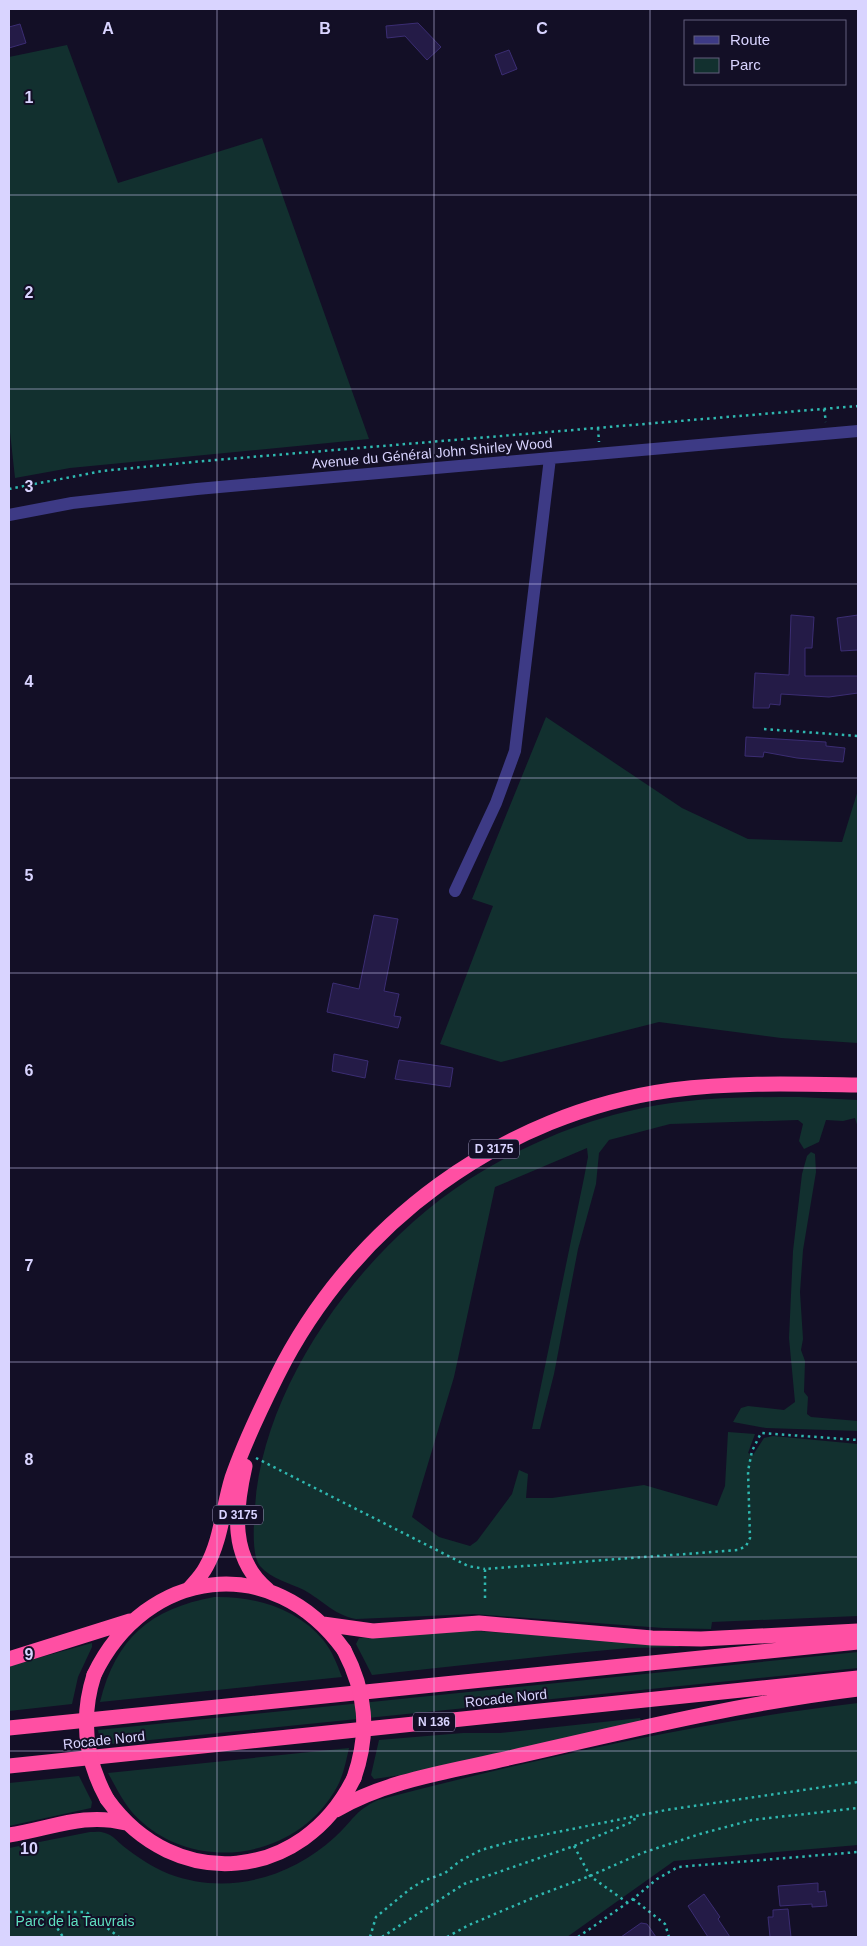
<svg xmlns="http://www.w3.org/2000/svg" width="867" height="1946" font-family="Arial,sans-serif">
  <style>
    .green { fill: #12302f }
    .building { fill: #241b47; stroke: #3b2d73 }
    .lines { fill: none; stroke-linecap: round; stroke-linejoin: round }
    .path { stroke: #2fb8b0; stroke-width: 2.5; stroke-dasharray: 2.5 4; stroke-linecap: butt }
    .minor { stroke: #3d3a85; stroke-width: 12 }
    .highway { stroke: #ff4fa3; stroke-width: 15 }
    .highway-bridge { stroke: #ff4fa3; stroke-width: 15 }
    .grid { fill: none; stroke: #d9d4ff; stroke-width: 1; stroke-opacity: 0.55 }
    .labels { text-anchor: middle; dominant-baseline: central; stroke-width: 4; stroke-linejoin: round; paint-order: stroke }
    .shield { fill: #130f26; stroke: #9e99be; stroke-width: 1 }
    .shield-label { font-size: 12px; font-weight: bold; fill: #d9d4ff }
    .street-label { font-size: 14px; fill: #d9d4ff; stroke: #130f26 }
    .park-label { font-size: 14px; fill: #5fe0c0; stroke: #130f26 }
    .grid-label { font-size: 16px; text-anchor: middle; font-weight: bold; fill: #d9d4ff; stroke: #130f26; stroke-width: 4; stroke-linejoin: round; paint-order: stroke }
  </style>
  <rect width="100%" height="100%" fill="#130f26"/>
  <path class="green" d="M67,45L118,183L262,138L369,439L70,468L15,478L9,423V57Z
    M546,717L682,808L748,839L842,842L858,790V1043L781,1038L659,1022L501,1062L440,1044L493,906L472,899Z
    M799,1097L858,1100V1128L855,1118L843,1121L826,1120L819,1142L804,1149L799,1141L803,1124L798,1120L670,1124L609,1140L599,1153L596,1184L578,1249L554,1374L540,1429H532L584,1178L588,1157L587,1148L495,1187L454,1377L412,1517L439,1537L470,1546L477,1541L512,1494L519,1470L528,1474L526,1498H552L644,1485L717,1506L725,1486L728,1432L755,1434L748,1453L753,1455L764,1438L773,1436L858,1444V1616L712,1622L711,1629L663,1628L474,1614L356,1619C336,1616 322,1600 304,1590C290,1583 271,1579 260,1566C251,1555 254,1521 255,1507C263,1382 364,1247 468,1180C530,1140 605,1111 679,1102C719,1097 759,1097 799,1097Z
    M811,1152L815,1154L816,1172L803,1250L800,1292L803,1339L801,1350L805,1361L804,1392L808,1397L807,1414L811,1417L858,1421V1431L766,1428L733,1422L741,1408L748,1406L784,1410L795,1402L789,1338L793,1251L802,1174L807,1156Z
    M214,1597C254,1596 297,1608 324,1641C332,1651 337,1664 342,1677L100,1702C116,1638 150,1609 214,1597Z
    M464,1630L677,1645L679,1647L629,1648L575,1653L372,1675L356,1644L359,1638Z
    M92,1643V1647L78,1677L72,1704L9,1711V1666Z
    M858,1652V1668L101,1745L98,1730Z
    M858,1703V1845L674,1861L567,1937H9V1848L90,1832C95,1832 100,1831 105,1833C113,1835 117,1841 123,1846C137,1857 152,1867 169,1874C228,1896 290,1878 335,1837C353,1821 354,1811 378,1800C536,1759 696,1722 858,1703Z
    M640,1718L641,1721L408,1774L374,1779L371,1775L379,1740L463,1733H500Z
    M349,1748C346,1762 343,1776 337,1787C299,1857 202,1874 143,1823C126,1809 118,1791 108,1773Z
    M79,1776L92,1802L91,1808L9,1826V1783Z"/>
  <path class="building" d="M418,23L441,47L427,60L405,36L387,38L386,26Z
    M20,24L26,43L9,48V27Z
    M509,50L517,69L502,75L495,55Z
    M791,615L814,617L812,648H805V676H858V693L829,697L781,694L780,705L770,704L769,708H753L755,673L789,675Z
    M858,615V650L841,651L837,618Z
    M746,737L826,742V746L845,748L843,762L797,758L764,752L763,757L745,756Z
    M374,915L398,919L384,991L399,994L394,1016L401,1017L398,1028L327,1012L333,983L359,989Z
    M334,1054L368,1061L365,1078L332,1071Z
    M399,1060L453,1068L450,1087L395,1079Z
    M818,1883V1892L825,1891L827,1906L812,1907V1904L780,1906L778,1886Z
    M704,1894L720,1917L718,1919L730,1937H708L688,1906Z
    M788,1909L791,1937H770L768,1917H773V1910Z
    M641,1923L647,1924L656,1937H621Z"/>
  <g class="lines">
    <path class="path" d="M824,409L826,422
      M598,428L599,442
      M9,489L102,471L204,461L858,406
      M764,729L858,736
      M256,1458L468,1566L485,1569
      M485,1598V1569L738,1550L746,1546L750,1538L748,1471L752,1451L761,1433L858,1440
      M574,1846L590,1876L628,1903
      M633,1899L665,1924L669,1937
      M9,1912H86L119,1937
      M47,1912L63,1937
      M370,1937L376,1917L410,1889L423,1881L445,1873L460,1861L481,1850L513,1841L666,1810L858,1782
      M382,1937L464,1884L574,1846L634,1821L635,1817
      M447,1937L469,1925L542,1894L590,1876L642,1853L700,1834L752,1820L858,1808
      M578,1937L633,1899L657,1879L678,1867L858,1852"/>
    <path class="minor" d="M9,515L72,503L197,489L858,431
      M455,891L496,803L515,751L550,458"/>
    <path class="highway" d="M245,1466C235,1510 229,1558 268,1590
      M189,1589C195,1582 202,1575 206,1567C221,1541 223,1507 232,1478C244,1443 261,1408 277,1376C353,1223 503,1113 672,1090C734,1082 797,1084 858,1085
      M323,1624L373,1631L479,1623L652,1638L701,1639L858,1631
      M9,1659L130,1621
      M94,1675C146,1567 273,1551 344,1650
      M9,1728L858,1642
      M9,1766L858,1678
      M107,1799C175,1894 303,1882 354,1778
      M336,1810C389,1779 454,1771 513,1757C627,1731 742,1703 858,1689
      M9,1835C51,1829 83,1812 126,1823"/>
    <path class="highway-bridge" d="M344,1650C366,1692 370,1732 354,1778
      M94,1675C80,1719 85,1759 107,1799"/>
  </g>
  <path class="grid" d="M217,9V1937M434,9V1937M650,9V1937M9,195H858M9,389H858M9,584H858M9,778H858M9,973H858M9,1168H858M9,1362H858M9,1557H858M9,1751H858"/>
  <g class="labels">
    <g class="shield">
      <rect x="469" y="1139.5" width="50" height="19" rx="4"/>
      <rect x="213" y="1505.5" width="50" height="19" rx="4"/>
      <rect x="413" y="1712.5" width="42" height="19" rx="4"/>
    </g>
    <g class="shield-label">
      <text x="494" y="1149">D 3175</text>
      <text x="238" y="1515">D 3175</text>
      <text x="434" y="1722">N 136</text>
    </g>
    <g class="street-label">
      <text transform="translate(432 453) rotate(-5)">Avenue du Général John Shirley Wood</text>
      <text transform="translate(506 1698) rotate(-6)">Rocade Nord</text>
      <text transform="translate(104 1740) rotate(-6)">Rocade Nord</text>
    </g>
    <g class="park-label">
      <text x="75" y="1921">Parc de la Tauvrais</text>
    </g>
  </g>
  <g class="grid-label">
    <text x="108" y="34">A</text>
    <text x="325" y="34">B</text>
    <text x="542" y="34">C</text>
    <text x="29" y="103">1</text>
    <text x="29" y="298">2</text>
    <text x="29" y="492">3</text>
    <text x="29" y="687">4</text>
    <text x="29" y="881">5</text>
    <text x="29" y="1076">6</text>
    <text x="29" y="1271">7</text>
    <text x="29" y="1465">8</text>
    <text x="29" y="1660">9</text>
    <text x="29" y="1854">10</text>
  </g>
  <rect width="867" height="1946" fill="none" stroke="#d9d4ff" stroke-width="20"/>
  <rect x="684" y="20" width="162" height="65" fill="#130f26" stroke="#625e7d"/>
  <rect x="694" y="36" width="25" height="8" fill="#3d3a85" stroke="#625e7d"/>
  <text x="730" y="45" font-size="15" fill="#d9d4ff">Route</text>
  <rect x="694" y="58" width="25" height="15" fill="#12302f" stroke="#625e7d"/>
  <text x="730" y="70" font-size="15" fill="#d9d4ff">Parc</text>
</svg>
